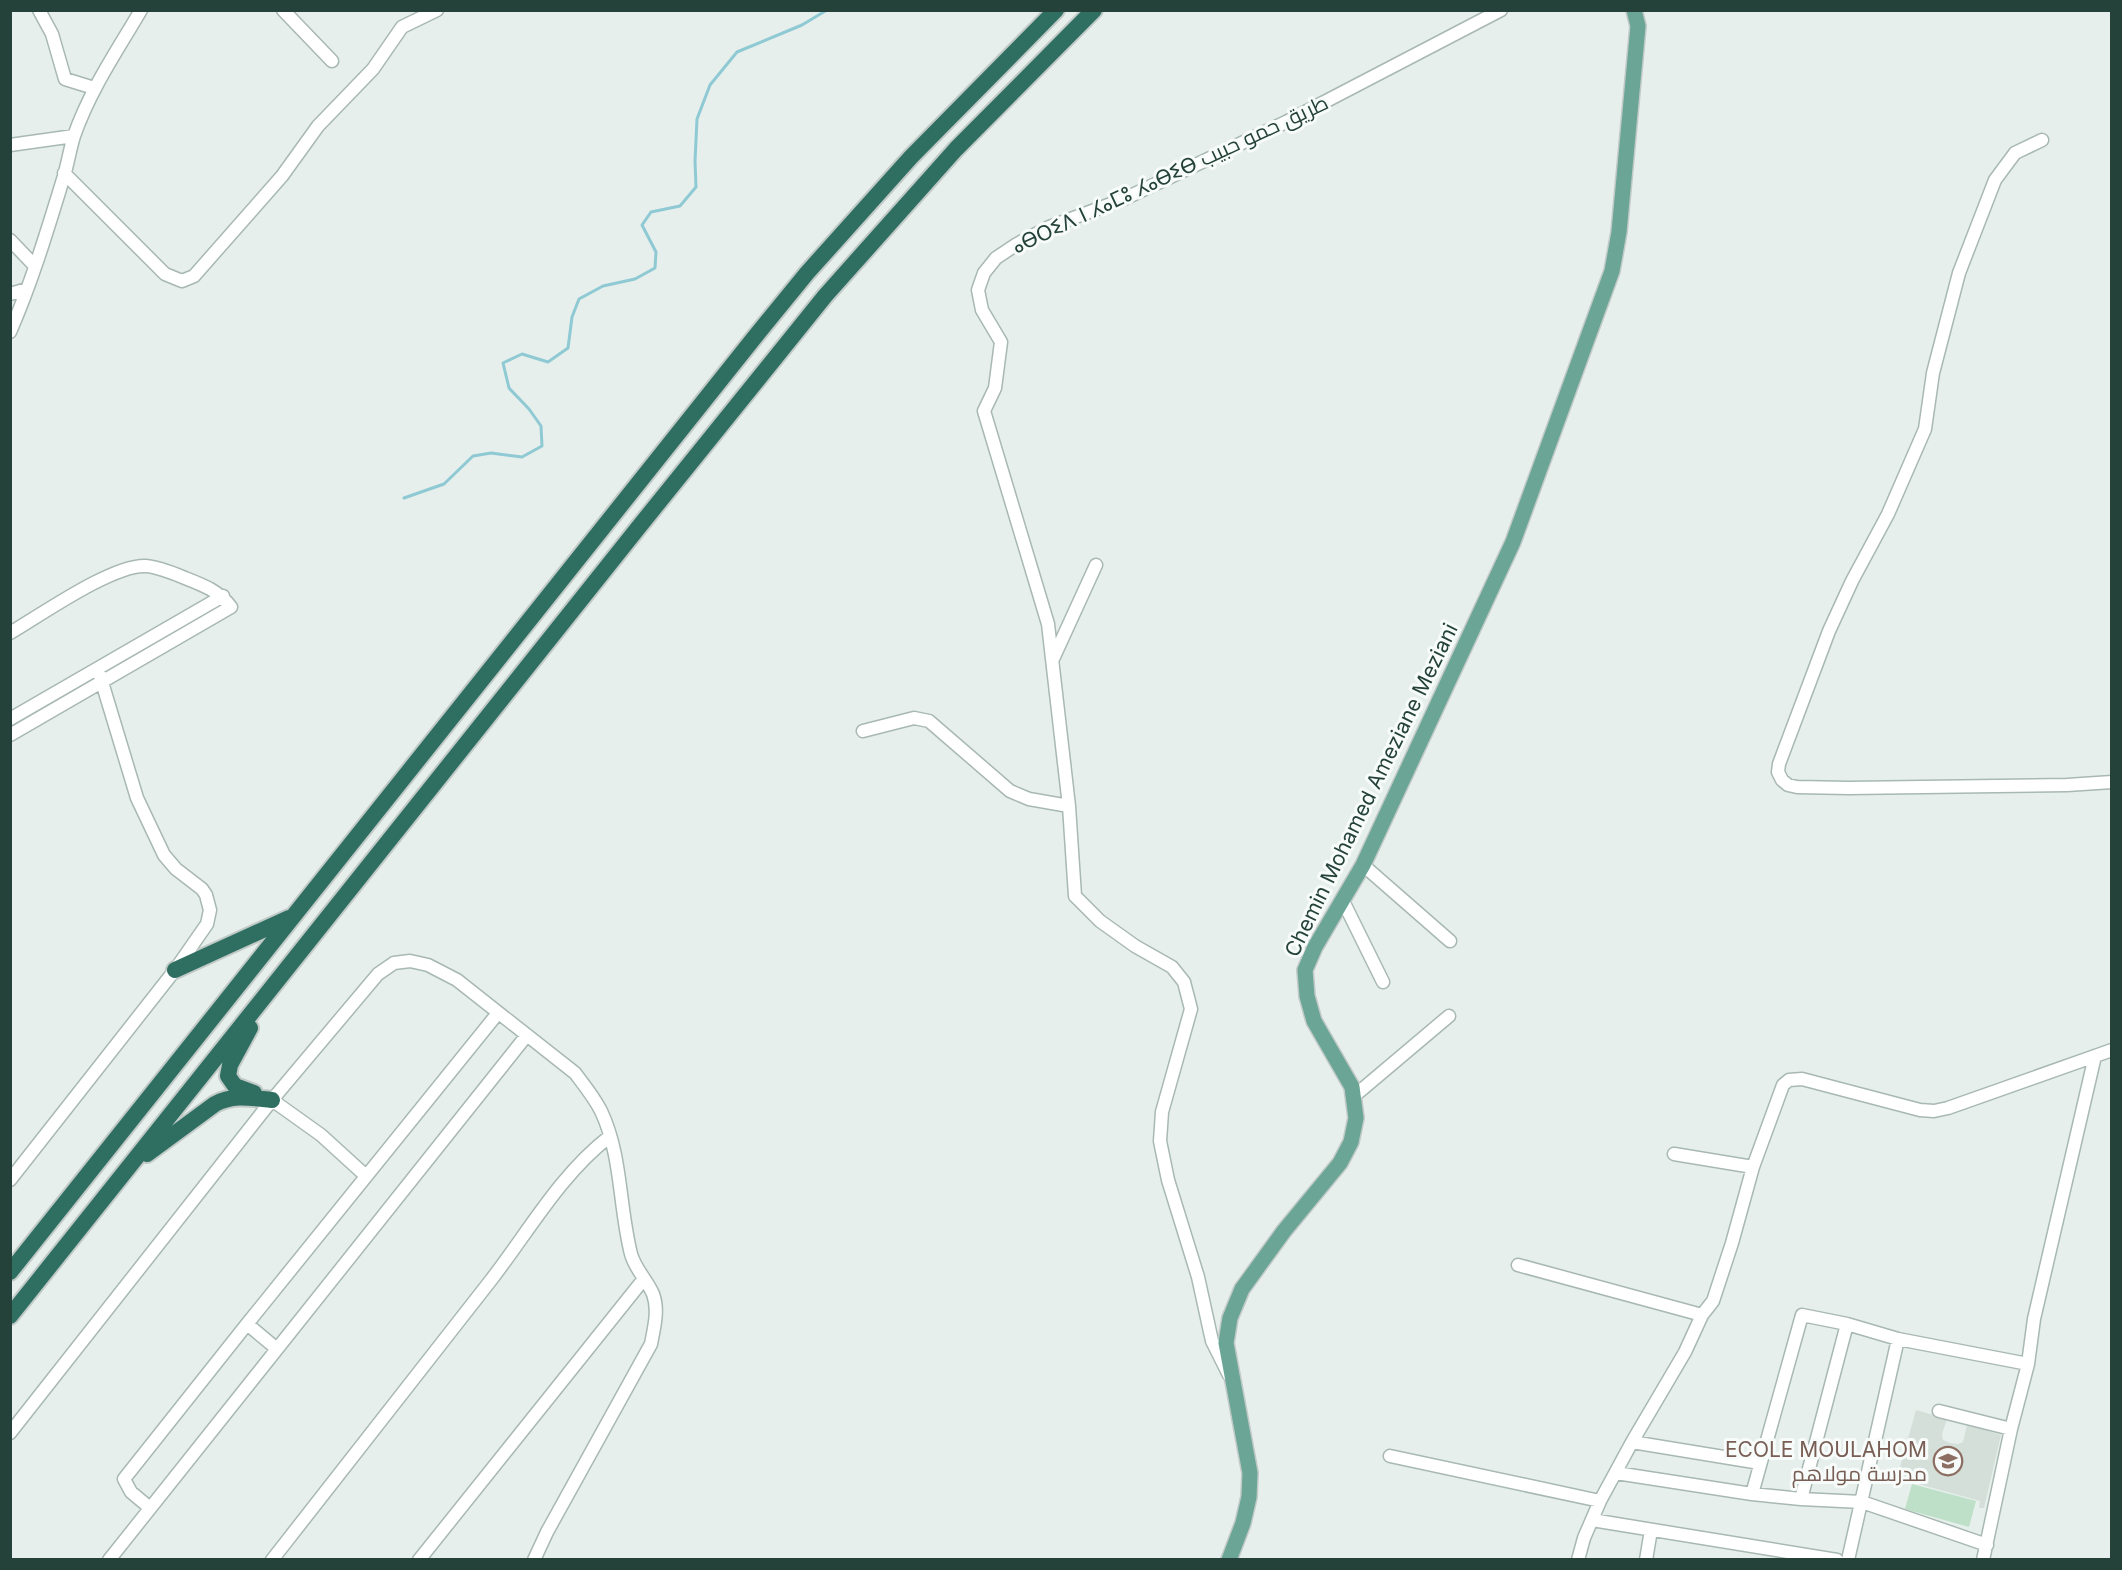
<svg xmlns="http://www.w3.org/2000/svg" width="2122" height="1570" font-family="Inter,Cairo,'Noto Sans Tifinagh',sans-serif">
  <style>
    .built { fill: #d4dfda }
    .green { fill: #bfe0c8 }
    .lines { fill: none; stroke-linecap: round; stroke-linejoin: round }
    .stream { stroke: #8ec9d4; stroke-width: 3 }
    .minor-casing { stroke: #a8b8b2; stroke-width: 15 }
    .major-casing { stroke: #c2cac8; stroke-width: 18 }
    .highway-casing { stroke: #c2cac8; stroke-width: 20 }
    .minor { stroke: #fff; stroke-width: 12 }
    .major { stroke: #6aa596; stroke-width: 15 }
    .highway { stroke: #2f6f62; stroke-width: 16 }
    .labels { text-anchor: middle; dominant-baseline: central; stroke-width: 6; stroke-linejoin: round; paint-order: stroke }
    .street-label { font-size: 21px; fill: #24423a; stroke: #f7fbf9 }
    .education-label { font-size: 21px; fill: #785e54; stroke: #f7fbf9; text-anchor: end }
  </style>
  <rect width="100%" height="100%" fill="#e6efeb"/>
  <path class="built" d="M1916,1410L1947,1419L1942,1434L1943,1440L1950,1443L1958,1444L1963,1442L1967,1425L2001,1435L1984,1508H1979L1980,1501L1897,1478Z"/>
  <path class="green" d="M1912,1484L1976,1501L1969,1527L1905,1509Z"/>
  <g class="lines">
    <path class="stream" d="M404,498L444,484L473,456L491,453L522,457L542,446L541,426L529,409L509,388L503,363L522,354L548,362L568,348L572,317L579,299L603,286L635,279L655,268L656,252L642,225L651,212L680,206L696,187L695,161L697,119L710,85L737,52L802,25L827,10"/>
    <g class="minor-casing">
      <path id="minor" d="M39,10L52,34L65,79L94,88
        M283,10L332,61
        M2042,140L2015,153L1995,180L1959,273L1933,373L1925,429L1888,514L1852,581L1829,631L1779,764L1778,772L1782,780L1788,785L1797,787L1849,788L2067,785L2112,782
        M10,145L74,136
        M64,173L165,274L182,281L194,276L282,176L318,126L373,69L402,27L437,10
        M10,240L35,266
        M10,294L27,289
        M10,332C32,282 48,228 64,176C68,162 70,149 74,136C90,90 117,51 141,10
        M10,633C41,615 113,564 146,566C159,567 173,573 185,578C203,585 219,591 231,607L10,735
        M1053,659L1096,565
        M10,719L223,596
        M863,731L914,718L929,721L1010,791L1029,799L1069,806
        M1363,865L1450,941
        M1343,901L1383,982
        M1353,1097L1449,1016
        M272,1100L321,1135L366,1176
        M1674,1154L1753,1167
        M10,1180L175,970L207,924L210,910L206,895L202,889L176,869L164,855L137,798L98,669
        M1518,1265L1702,1315
        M247,1324L277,1349
        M1229,1375L1212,1341L1198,1277L1168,1180L1160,1141L1162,1112L1191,1009L1184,982L1172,967L1135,946L1100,921L1075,896L1069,806L1048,624L984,411L995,388L1001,342L982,310L978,290L984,273L996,258L1017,244L1049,227L1124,199L1286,122L1501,10
        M1939,1411L2011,1429
        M10,1433L272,1100L378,974L394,963L410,961L428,965L457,980L575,1073C584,1085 594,1097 601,1111C622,1155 619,1207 631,1254C635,1269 647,1280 653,1294C659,1310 654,1328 651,1344L547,1532L534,1560
        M1632,1442L1760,1463
        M1390,1456L1600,1501
        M1616,1473L1752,1494L1801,1499L1862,1502L1987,1545
        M1752,1494L1802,1315L1847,1324L1898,1339L2028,1364
        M1801,1499L1847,1324
        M150,1508L131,1492L124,1479L247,1324L498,1013
        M1592,1520L1837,1560
        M109,1560L527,1035
        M272,1560C345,1466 418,1373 491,1280C529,1231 560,1175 609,1137
        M419,1560L643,1280
        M1578,1560L1584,1538L1600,1501L1632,1442L1685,1352L1702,1315L1713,1301L1732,1243L1753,1167L1783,1085L1789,1080L1802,1079L1920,1110L1934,1111L1948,1108L2112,1050
        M1646,1560L1651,1530
        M1848,1560L1898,1339
        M1983,1560L2011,1429L2028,1364L2034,1319L2095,1056"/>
    </g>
    <g class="major-casing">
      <path id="major" d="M1229,1560L1243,1523L1249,1497L1250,1473L1226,1343L1230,1318L1242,1289L1284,1231L1340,1163L1351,1142L1356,1118L1352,1087L1314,1021L1307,996L1305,970L1315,947L1363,865L1513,542L1612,271L1619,232L1638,26L1634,10"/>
    </g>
    <g class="highway-casing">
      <path id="highway" d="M175,970L289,918
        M250,1028L230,1065L228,1076L235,1086L254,1093
        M147,1154L215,1104C234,1094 251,1098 272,1100
        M10,1272L754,338L807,273L911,157L1056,10
        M10,1316L638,528L825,296L956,149L1094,10"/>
    </g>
    <use href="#minor" class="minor"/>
    <use href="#major" class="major"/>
    <use href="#highway" class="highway"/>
  </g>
  <defs>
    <g id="school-ring" transform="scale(1.5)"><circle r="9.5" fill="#f7fbf9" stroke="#8d6e63" stroke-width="1.5"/><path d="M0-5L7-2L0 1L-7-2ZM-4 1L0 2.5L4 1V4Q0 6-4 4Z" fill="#8d6e63"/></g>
  </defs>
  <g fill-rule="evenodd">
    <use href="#school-ring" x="1948" y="1461"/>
  </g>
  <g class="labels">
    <g class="street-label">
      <text transform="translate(1170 174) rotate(-25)">ⴰⴱⵔⵉⴷ ⵏ ⵃⴰⵎⵓ ⵃⴰⴱⵉⴱ طريق حمو حبيب</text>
      <text transform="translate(1371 790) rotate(-64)">Chemin Mohamed Ameziane Meziani</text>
    </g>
    <g class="education-label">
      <text x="1927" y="1449">ECOLE MOULAHOM<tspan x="1927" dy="24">مدرسة مولاهم</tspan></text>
    </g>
  </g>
  <rect width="2122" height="1570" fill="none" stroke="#24423a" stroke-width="24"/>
</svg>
